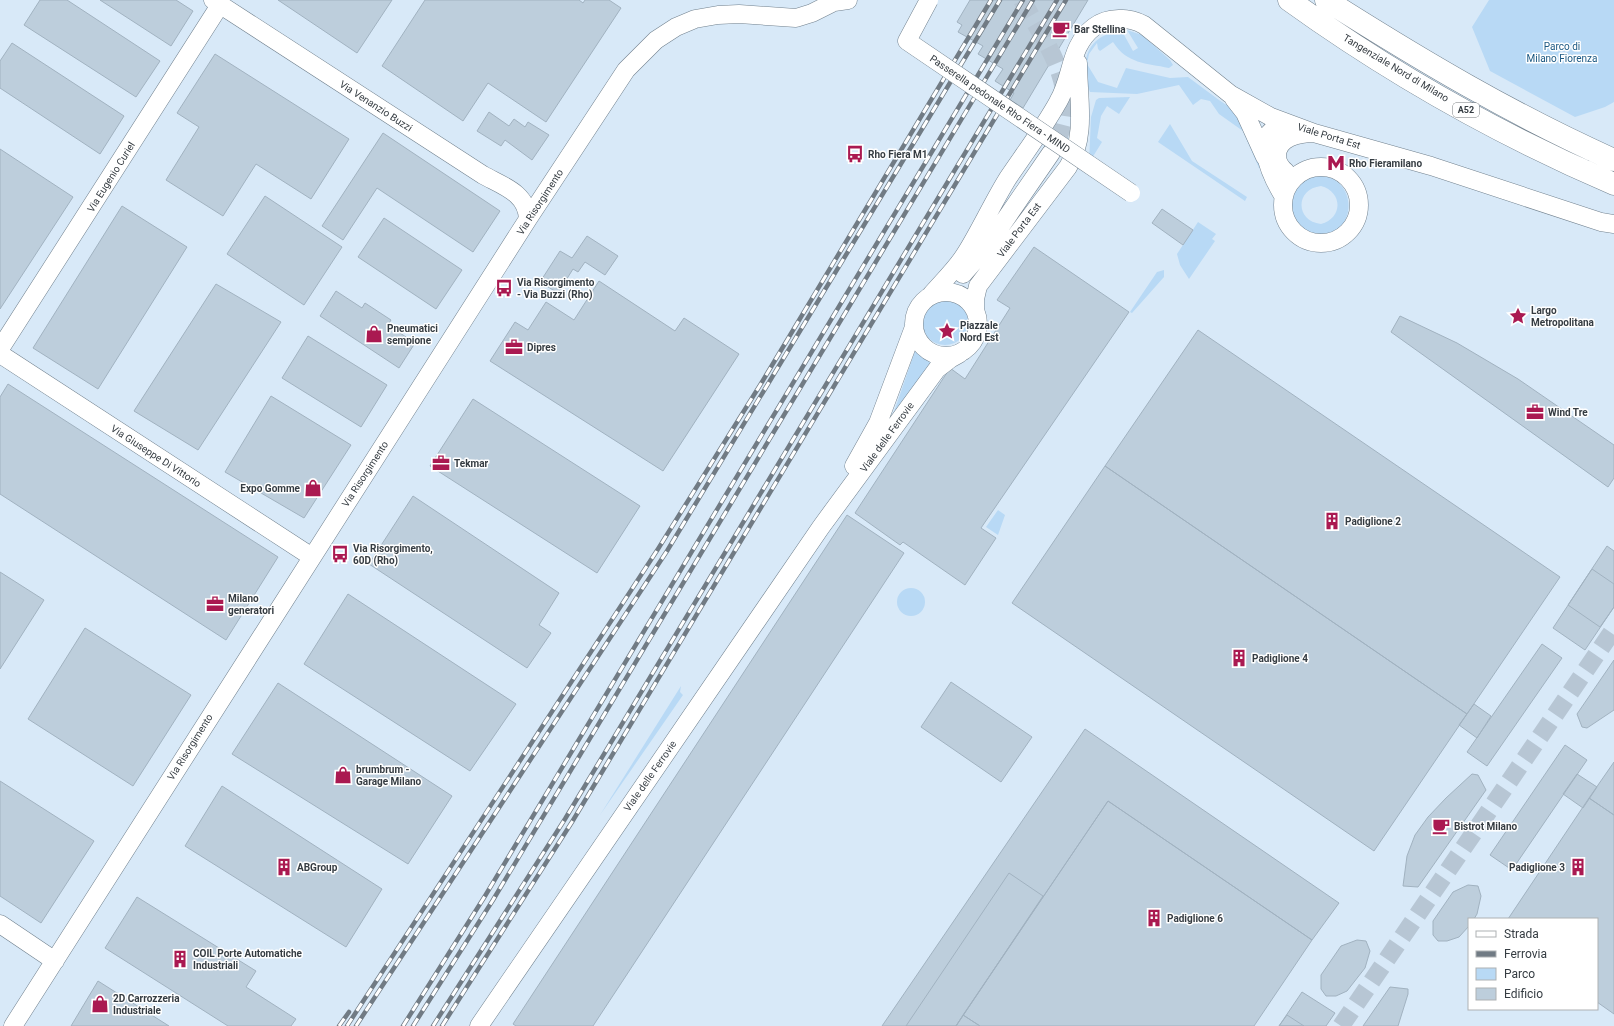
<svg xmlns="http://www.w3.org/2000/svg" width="1614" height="1026" font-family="Roboto,sans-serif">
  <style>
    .green { fill: #b8d9f5; fill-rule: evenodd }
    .building { fill: #bdcedc; stroke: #a1b2c0 }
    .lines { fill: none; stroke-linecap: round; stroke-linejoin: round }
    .minor-tunnel { stroke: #b7c6d4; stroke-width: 18; stroke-dasharray: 18 9; stroke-linecap: butt }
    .minor-casing { stroke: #71818e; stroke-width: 19 }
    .highway-casing { stroke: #71818e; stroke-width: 23 }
    .minor { stroke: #fff; stroke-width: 18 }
    .highway { stroke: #fff; stroke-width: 22 }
    .rail-casing { stroke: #717b84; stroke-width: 4.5 }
    .rail { stroke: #fff; stroke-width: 3; stroke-dasharray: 9; stroke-linecap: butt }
    .minor-bridge-casing { stroke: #71818e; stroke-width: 19; stroke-linecap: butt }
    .minor-bridge { stroke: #fff; stroke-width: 18 }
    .labels { text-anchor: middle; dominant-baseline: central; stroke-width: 3; stroke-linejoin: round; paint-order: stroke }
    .shield { fill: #fff; stroke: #72767b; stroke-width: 1 }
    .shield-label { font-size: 9px; font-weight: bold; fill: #353c42 }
    .poi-label { font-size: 10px; font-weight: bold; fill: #353c42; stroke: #fff; text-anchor: start }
    .park-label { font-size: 10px; fill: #1b5882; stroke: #fff }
    .street-label { font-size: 10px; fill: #353c42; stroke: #fff }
  </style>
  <rect width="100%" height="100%" fill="#d8e9f8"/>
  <path class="green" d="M1489,0H1614V102L1605,107L1575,117L1490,71L1472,27Z
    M1127,30L1142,35L1170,60L1173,65L1169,68C1146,63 1127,64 1113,42L1100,51L1098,49L1097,43L1089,54L1087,64L1098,82L1117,88L1126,68L1170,78L1188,77L1219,100L1237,112L1263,167L1259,168L1243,131L1219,114L1210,101L1201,99L1193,105L1179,85L1137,94L1090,92C1088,86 1085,80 1084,74C1083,69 1085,63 1086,59C1091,38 1107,32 1126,31L1123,33L1133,51L1138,48Z
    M1130,97L1119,114L1107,106L1101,116L1097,138L1102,142L1089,163L1091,117L1096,100L1099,98Z
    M1170,124L1192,161L1247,197L1245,201L1158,142Z
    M1316,175C1362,176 1356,239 1318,234C1311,233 1304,230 1299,225C1282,205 1293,182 1316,175ZM1321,186C1343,192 1343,218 1321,224C1295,221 1295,189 1321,186Z
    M1198,222L1216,234L1212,239L1215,241L1189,279L1180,265L1177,254Z
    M1164,270V277L1132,313L1130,312L1157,272Z
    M922 322a23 23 0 1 1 46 0a23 23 0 1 1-46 0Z
    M915,351L922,357L932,363L887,432Z
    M998,510L1005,515L998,535L986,527Z
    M897 602a14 14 0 1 1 28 0a14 14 0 1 1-28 0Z
    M681,686L680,692L683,695L600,815Z"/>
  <path class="building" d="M40,0H67L160,61L136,97L24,25Z
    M100,0H176L193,11L171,46Z
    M278,0H392L357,53Z
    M425,0H579L583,3L585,0H609L621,8L546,122L488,83L463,121L382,66Z
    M970,0H1088L1023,108L1010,100L1014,93L995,81L1003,69L978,54L983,46L958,32L962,25L957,22Z
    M12,43L124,116L100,154L0,88V61Z
    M215,54L349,139L311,199L256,164L223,216L166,180L199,127L177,113Z
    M489,112L509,126L514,119L525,127L528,122L549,135L532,160L505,140L501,146L477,131Z
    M383,133L500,211L473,252L377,188L343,240L322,226Z
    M0,149L73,197L0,309Z
    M265,196L342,247L304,305L227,254Z
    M122,206L187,247L98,389L33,348Z
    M1162,209L1193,230L1183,245L1152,223Z
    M384,218L462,270L436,309L358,257Z
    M587,236L618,256L605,275L585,262L578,272L573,269L558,293L540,282L560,251L572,258Z
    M1034,247L1129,312L981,528L996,538L965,585L903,542L900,545L855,513L950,368L965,379L1010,308L997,300Z
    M599,281L675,331L684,318L739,354L663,471L490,361L515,322L528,330L546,302L574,320Z
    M216,284L281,322L198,450L134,411Z
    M336,291L362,308L365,303L391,320L388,325L415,343L399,368L320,316Z
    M1400,316L1457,343L1518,379L1614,445V478L1608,487L1391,332Z
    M1198,330L1560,577L1467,714L1105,466Z
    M308,336L387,385L361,427L282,378Z
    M8,384L278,557L226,640L0,494V397Z
    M271,396L351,445L304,518L225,472Z
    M473,399L640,506L597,573L430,466Z
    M1105,466L1467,714L1374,851L1012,603Z
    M413,496L559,593L539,625L551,633L527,668L369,564Z
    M847,515L904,553L593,1026H516L513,1024Z
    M1607,546L1614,551V607L1600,627L1568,605Z
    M1592,569L1614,584V607L1585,650L1553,628Z
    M0,572L44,600L0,669Z
    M348,594L516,704L470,771L304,664Z
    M85,628L191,695L133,786L28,719Z
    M1542,644L1562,658L1487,766L1467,752Z
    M1614,660V710L1587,728L1582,727L1577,714Z
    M951,682L1032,737L1001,782L921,727Z
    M278,683L452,796L408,864L232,754Z
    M1474,704L1491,716L1477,738L1459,725Z
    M1085,729L1339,903L1312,940L1108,801L956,1026H882Z
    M1565,745L1587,760L1512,870L1490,855Z
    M1614,762V815L1589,798Z
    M1472,774L1478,775L1486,790L1418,887L1403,886L1407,856L1415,835L1428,817L1446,798Z
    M1577,774L1597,787L1583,808L1563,794Z
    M0,781L94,841L41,923L0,896Z
    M222,786L382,889L346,947L185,846Z
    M1589,798L1614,815V1014L1597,1002V919H1508Z
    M1108,801L1312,940L1254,1026H980L963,1015Z
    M1009,873L1043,896L956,1026H906Z
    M1468,885L1478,886L1481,896L1477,914L1474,919H1469V926L1459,937L1447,941H1438L1433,935V921L1453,892Z
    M137,897L256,971L246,987L296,1019L291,1026H228L105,948Z
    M1357,940L1366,941L1370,951L1365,968L1347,991L1336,996H1326L1321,989V975L1341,946Z
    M98,981L169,1026H71Z
    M1390,987L1408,989V994L1398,1026H1363Z
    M1302,992L1335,1013L1326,1026H1279Z
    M963,1015L980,1026H956Z
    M1287,1015L1304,1026H1279Z"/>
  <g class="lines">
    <path class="minor-tunnel" d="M1022,0C1051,53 1085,93 1051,153
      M1341,1026L1614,629"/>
    <g class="minor-casing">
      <path id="minor" d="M213,0L483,175C503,186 527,193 528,219
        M1234,99L1245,113L1265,157
        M1283 205a38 38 0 1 1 76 0a38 38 0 1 1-76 0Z
        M1286,172C1281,168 1277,163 1277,156C1277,137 1300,133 1314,133
        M1284,197C1271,176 1246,125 1291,125
        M963,274L985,249L1051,153
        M914 324a32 32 0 1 1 64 0a32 32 0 1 1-64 0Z
        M931,295C943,281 957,268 966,253C981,229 993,202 1008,178C1025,153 1043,129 1058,102C1073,77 1069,46 1094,27C1108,16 1129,17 1144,25L1230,94L1271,117L1314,133L1431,166L1601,222L1614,224
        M975,309V299L978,286L1068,167C1087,136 1078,98 1078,63
        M0,349L220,5
        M0,354L312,557
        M854,466L878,423L914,327
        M0,924L55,961
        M13,1026L528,219L626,70L656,40L676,27L695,19L718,15L739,14L796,18L812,13L834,2L848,0
        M479,1026L821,527L937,369L950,359L959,354"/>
    </g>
    <g class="highway-casing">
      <path id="highway" d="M1289,0C1389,72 1500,135 1614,184
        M1326,0C1419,59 1513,115 1614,160"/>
    </g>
    <use href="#minor" class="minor"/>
    <use href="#highway" class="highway"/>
    <g class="rail-casing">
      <path id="rail" d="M339,1026L349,1012
        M347,1026L658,549L762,382L991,0
        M356,1026L667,551L1000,0
        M403,1026L485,896L1023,0
        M413,1026L493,900L1033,0
        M433,1026L565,819L1057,0
        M442,1026L572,822L1066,0"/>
    </g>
    <use href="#rail" class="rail"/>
    <g class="minor-bridge-casing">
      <path id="minor-bridge" d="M929,0L907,41L1131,193"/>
    </g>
    <use href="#minor-bridge" class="minor-bridge"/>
  </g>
  <defs>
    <g id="cafe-bare" transform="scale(1.38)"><path d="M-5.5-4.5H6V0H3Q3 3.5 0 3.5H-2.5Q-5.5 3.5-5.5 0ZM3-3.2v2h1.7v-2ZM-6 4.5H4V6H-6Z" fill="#aa1951" stroke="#fff" stroke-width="2.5" paint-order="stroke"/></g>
    <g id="bus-bare" transform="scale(1.38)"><path d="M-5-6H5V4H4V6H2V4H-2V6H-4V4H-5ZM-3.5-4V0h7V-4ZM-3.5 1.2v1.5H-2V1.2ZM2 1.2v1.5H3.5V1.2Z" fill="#aa1951" stroke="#fff" stroke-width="2.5" paint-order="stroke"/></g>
    <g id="metro-bare" transform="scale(1.38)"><path d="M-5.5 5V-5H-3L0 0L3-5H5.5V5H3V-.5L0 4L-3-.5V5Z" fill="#aa1951" stroke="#fff" stroke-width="2.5" paint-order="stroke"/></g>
    <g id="sight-bare" transform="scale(1.38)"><path d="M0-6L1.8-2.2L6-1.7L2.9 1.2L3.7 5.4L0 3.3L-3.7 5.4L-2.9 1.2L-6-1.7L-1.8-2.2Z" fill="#aa1951" stroke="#fff" stroke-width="2.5" paint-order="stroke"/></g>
    <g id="shop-bare" transform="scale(1.38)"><path d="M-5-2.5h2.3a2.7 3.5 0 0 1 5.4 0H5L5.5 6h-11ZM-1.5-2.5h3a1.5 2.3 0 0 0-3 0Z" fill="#aa1951" stroke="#fff" stroke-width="2.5" paint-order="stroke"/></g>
    <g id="office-bare" transform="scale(1.38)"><path d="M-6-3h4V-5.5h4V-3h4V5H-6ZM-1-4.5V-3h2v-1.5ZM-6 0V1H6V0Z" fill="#aa1951" stroke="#fff" stroke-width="2.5" paint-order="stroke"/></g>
    <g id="building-bare" transform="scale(1.38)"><path d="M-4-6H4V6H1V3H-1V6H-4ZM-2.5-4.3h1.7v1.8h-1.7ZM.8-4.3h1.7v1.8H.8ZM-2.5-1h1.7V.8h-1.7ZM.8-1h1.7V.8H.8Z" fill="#aa1951" stroke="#fff" stroke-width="2.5" paint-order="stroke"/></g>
  </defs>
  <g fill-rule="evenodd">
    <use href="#cafe-bare" x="1061" y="29"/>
    <use href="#bus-bare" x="855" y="154"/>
    <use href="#metro-bare" x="1336" y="163"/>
    <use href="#bus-bare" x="504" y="288"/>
    <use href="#sight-bare" x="1518" y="316"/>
    <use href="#sight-bare" x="947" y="331"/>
    <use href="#shop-bare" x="374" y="334"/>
    <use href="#office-bare" x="514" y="347"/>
    <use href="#office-bare" x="1535" y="412"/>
    <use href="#office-bare" x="441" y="463"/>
    <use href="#shop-bare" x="313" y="488"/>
    <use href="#building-bare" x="1332" y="521"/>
    <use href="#bus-bare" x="340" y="554"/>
    <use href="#office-bare" x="215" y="604"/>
    <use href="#building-bare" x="1239" y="658"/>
    <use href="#shop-bare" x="343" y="775"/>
    <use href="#cafe-bare" x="1441" y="826"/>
    <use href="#building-bare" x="284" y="867"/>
    <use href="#building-bare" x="1578" y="867"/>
    <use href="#building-bare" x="1154" y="918"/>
    <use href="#building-bare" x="180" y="959"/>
    <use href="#shop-bare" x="100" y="1004"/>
  </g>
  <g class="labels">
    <rect class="shield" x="1453" y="103" width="26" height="14" rx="3"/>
    <g class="shield-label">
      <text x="1466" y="110">A52</text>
    </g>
    <g class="poi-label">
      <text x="1074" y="29">Bar Stellina</text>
      <text x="868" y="154">Rho Fiera M1</text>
      <text x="1349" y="163">Rho Fieramilano</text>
      <text x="517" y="282">Via Risorgimento<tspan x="517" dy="12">- Via Buzzi (Rho)</tspan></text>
      <text x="1531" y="310">Largo<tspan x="1531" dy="12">Metropolitana</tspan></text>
      <text x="960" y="325">Piazzale<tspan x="960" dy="12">Nord Est</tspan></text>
      <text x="387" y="328">Pneumatici<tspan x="387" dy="12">sempione</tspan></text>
      <text x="527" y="347">Dipres</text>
      <text x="1548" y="412">Wind Tre</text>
      <text x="454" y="463">Tekmar</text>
      <text x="300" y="488" text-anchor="end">Expo Gomme</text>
      <text x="1345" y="521">Padiglione 2</text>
      <text x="353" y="548">Via Risorgimento,<tspan x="353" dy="12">60D (Rho)</tspan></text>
      <text x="228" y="598">Milano<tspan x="228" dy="12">generatori</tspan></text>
      <text x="1252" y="658">Padiglione 4</text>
      <text x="356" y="769">brumbrum -<tspan x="356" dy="12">Garage Milano</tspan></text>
      <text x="1454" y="826">Bistrot Milano</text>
      <text x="297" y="867">ABGroup</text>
      <text x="1565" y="867" text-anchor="end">Padiglione 3</text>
      <text x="1167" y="918">Padiglione 6</text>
      <text x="193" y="953">COIL Porte Automatiche<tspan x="193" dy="12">Industriali</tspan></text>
      <text x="113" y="998">2D Carrozzeria<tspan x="113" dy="12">Industriale</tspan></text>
    </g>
    <g class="park-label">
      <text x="1562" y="46">Parco di<tspan x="1562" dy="12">Milano Fiorenza</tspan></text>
    </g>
    <g class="street-label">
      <text transform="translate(1396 68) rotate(31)">Tangenziale Nord di Milano</text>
      <text transform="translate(1000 104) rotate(34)">Passerella pedonale Rho Fiera - MIND</text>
      <text transform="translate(376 106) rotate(33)">Via Venanzio Buzzi</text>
      <text transform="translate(1329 136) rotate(17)">Viale Porta Est</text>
      <text transform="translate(111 177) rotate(-58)">Via Eugenio Curiel</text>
      <text transform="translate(540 202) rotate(-57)">Via Risorgimento</text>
      <text transform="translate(1019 230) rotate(-53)">Viale Porta Est</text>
      <text transform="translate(887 437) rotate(-54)">Viale delle Ferrovie</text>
      <text transform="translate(156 456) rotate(33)">Via Giuseppe Di Vittorio</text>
      <text transform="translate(365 474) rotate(-57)">Via Risorgimento</text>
      <text transform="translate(190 747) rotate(-58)">Via Risorgimento</text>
      <text transform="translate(650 776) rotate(-55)">Viale delle Ferrovie</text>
    </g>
  </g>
  <rect x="1468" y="918" width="130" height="92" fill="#ffffff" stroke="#aeb1b3"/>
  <rect x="1476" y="931" width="20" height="6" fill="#ffffff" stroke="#aeb1b3"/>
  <text x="1504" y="938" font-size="12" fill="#353c42">Strada</text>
  <rect x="1476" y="951" width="20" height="6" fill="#717b84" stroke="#aeb1b3"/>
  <text x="1504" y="958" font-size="12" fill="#353c42">Ferrovia</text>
  <rect x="1476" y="968" width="20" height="12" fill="#b8d9f5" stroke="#aeb1b3"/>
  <text x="1504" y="978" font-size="12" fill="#353c42">Parco</text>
  <rect x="1476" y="988" width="20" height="12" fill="#bdcedc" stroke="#aeb1b3"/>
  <text x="1504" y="998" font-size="12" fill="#353c42">Edificio</text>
</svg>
